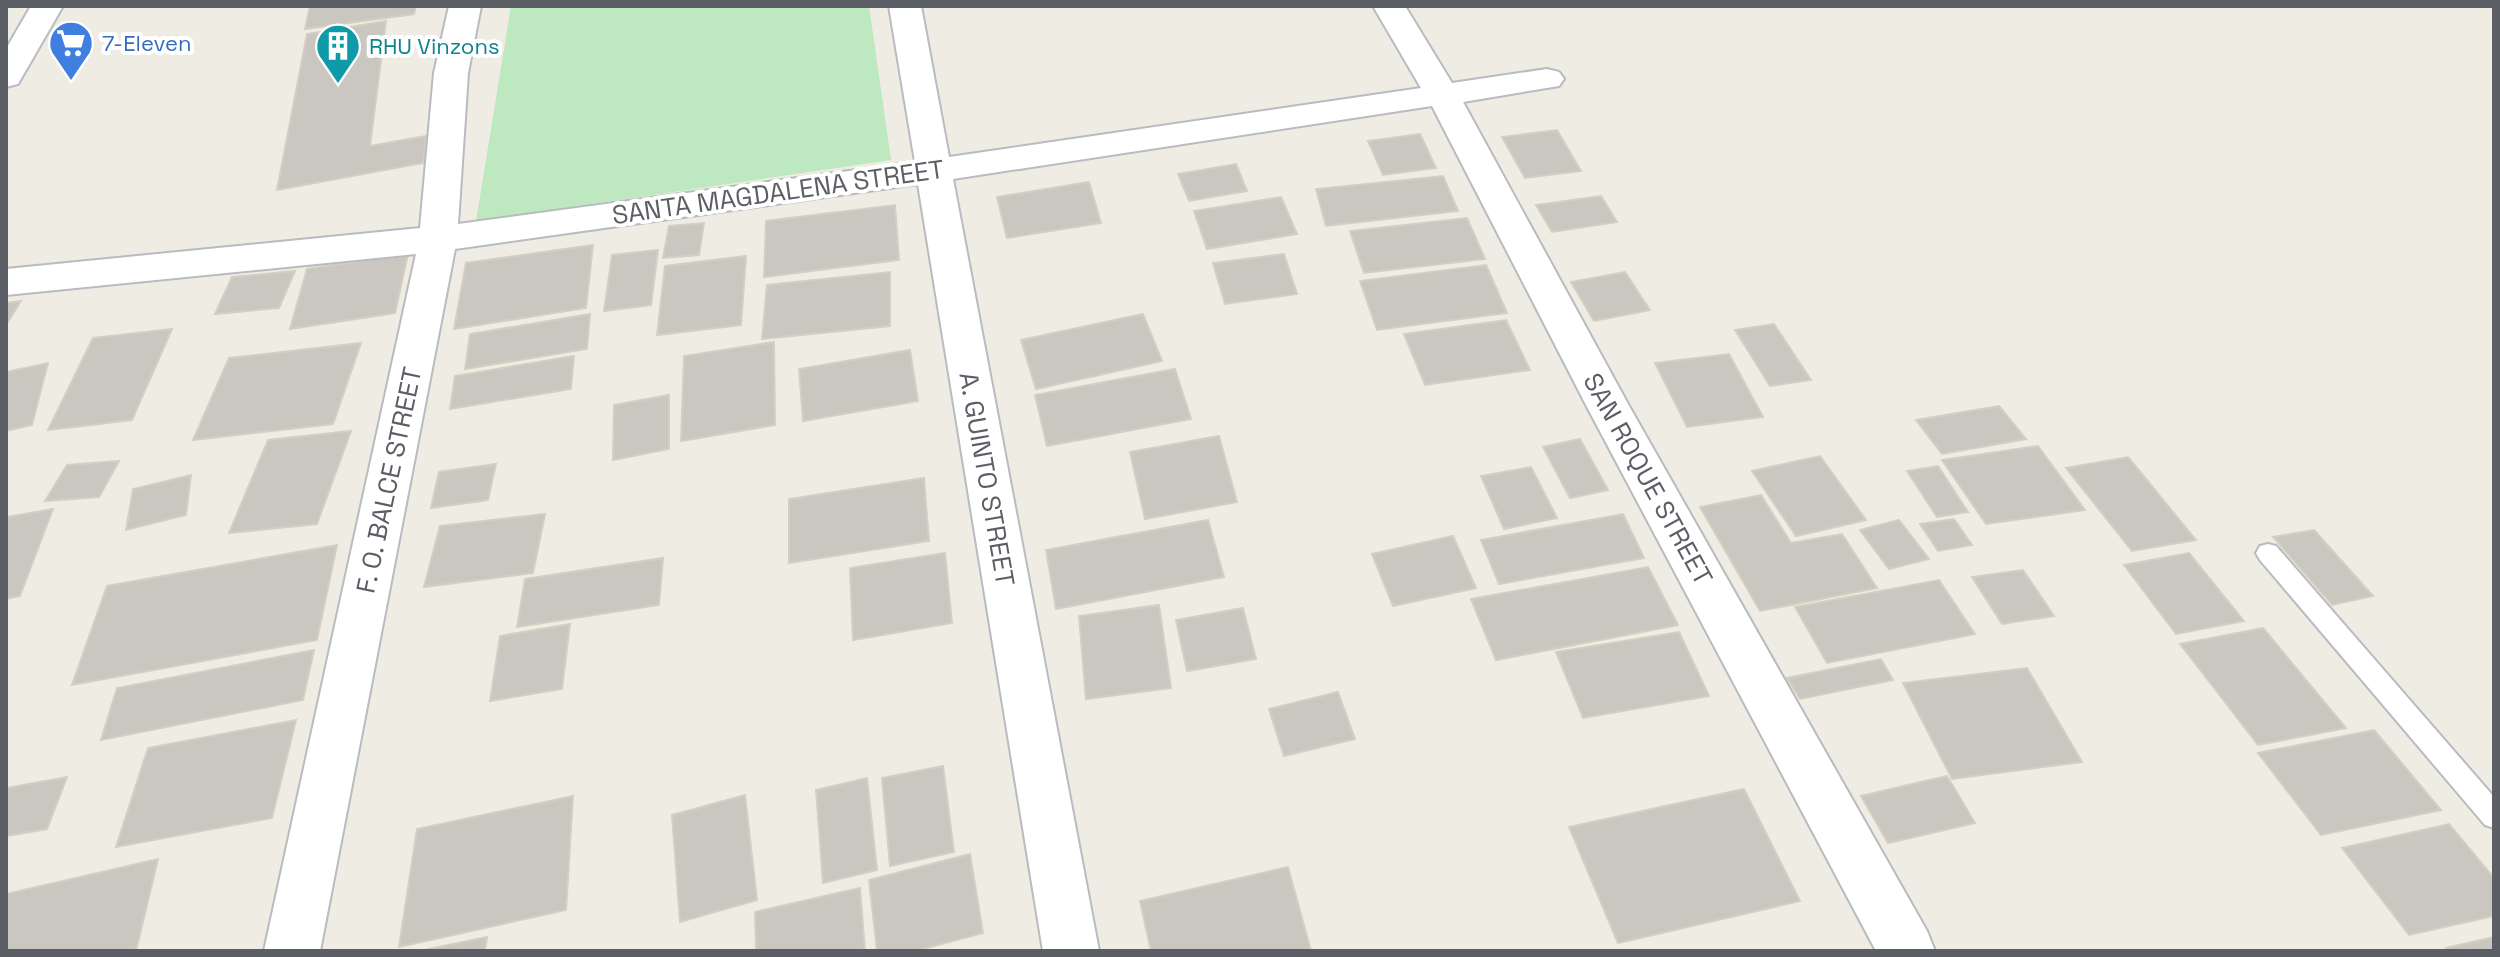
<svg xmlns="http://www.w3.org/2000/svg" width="2500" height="957" font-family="'Space Grotesk',sans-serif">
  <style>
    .green { fill: #bde8c0 }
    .building { fill: #cac7c0; stroke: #d4cfc1; stroke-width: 2 }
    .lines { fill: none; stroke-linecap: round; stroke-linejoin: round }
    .service-casing { stroke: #b8bbc0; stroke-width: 4 }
    .minor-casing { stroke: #b8bbc0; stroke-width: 4 }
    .secondary-casing { stroke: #b8bcc2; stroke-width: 4 }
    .service { fill: #fff; fill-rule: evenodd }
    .minor { fill: #fff; fill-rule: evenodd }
    .secondary { fill: #fff; fill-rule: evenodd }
    .labels { text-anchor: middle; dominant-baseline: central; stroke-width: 8; stroke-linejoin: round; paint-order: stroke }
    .far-shop-label { font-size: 22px; fill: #366cbe; stroke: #fff; text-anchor: start }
    .far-culture-label { font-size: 22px; fill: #0d838f; stroke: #fff; text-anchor: start }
    .street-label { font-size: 26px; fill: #5b5f65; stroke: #fff }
  </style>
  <rect width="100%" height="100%" fill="#efede3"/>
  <path class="green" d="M511,6H869L891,160L476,221Z"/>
  <path class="building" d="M310,6H416L414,14L305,29Z
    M386,21L370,146L426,136L423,163L277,190L307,34Z
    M1557,130L1581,171L1525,178L1502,137Z
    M1420,134L1436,168L1383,175L1368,141Z
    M1236,164L1247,191L1189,201L1178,174Z
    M1443,176L1458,211L1326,226L1316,189Z
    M1089,182L1101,223L1007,238L997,197Z
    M1601,196L1617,222L1552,232L1536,205Z
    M1281,197L1297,234L1207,249L1194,211Z
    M895,205L899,260L764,277L766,221Z
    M1467,218L1485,259L1364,273L1350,231Z
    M704,223L699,255L663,258L669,226Z
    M593,245L586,308L454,329L466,263Z
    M658,250L651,305L604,311L612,255Z
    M408,254L395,313L290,329L307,269Z
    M1284,254L1297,294L1225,304L1213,263Z
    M746,256L741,325L657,335L665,266Z
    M1486,265L1507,313L1377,330L1360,281Z
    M295,271L279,308L215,314L232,277Z
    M890,272V326L762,339L767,285Z
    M1625,272L1650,310L1594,321L1571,282Z
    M21,301L6,325V303Z
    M590,314L587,349L465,369L470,334Z
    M1143,314L1162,361L1036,389L1021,340Z
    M1506,320L1530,370L1425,385L1404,334Z
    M1774,324L1811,380L1770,386L1735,330Z
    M172,329L132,420L48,430L93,338Z
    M774,342L775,425L681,441L684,356Z
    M361,343L333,424L193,440L229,358Z
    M910,350L918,401L803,421L799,369Z
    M1729,354L1763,417L1687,427L1655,363Z
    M574,356L571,389L450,409L455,376Z
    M48,363L32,425L6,431V372Z
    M1175,369L1191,419L1047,446L1035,395Z
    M669,395V449L613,460L614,405Z
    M1999,406L2026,439L1942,454L1916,420Z
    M351,431L317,524L229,533L268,440Z
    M1219,436L1237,502L1145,519L1130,452Z
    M1580,439L1608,490L1570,498L1543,447Z
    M2038,446L2085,510L1986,524L1942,460Z
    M1820,456L1866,520L1796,536L1752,471Z
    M2128,457L2196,540L2132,551L2066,468Z
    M119,461L99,497L45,501L67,465Z
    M496,464L488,500L431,508L439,472Z
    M1938,466L1968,512L1937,517L1907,471Z
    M1531,467L1557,518L1504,529L1481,476Z
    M191,475L186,515L126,530L133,489Z
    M924,478L929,541L789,563V499Z
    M1761,495L1791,543L1842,534L1877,588L1760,611L1700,507Z
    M53,509L20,596L6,599V517Z
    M545,514L533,573L424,587L440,526Z
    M1623,514L1644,558L1499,584L1481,540Z
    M1954,519L1972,545L1938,551L1920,524Z
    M1208,520L1224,577L1056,609L1046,550Z
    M1899,520L1929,559L1889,569L1860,530Z
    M2314,530L2373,596L2332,605L2273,537Z
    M1453,536L1476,588L1393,606L1372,554Z
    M337,545L317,640L72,685L107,586Z
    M945,553L952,623L853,640L850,568Z
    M2189,553L2244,621L2176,634L2124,565Z
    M663,558L659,605L517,627L525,579Z
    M1648,567L1678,625L1496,660L1471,599Z
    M2023,570L2054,616L2002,624L1972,577Z
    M1939,580L1975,634L1827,663L1795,607Z
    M1159,605L1171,688L1086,699L1079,616Z
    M1243,608L1256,659L1187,671L1176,620Z
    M570,624L562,689L490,701L500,636Z
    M2263,628L2346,728L2258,745L2180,644Z
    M1679,632L1709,696L1583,718L1556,652Z
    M314,650L303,700L101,740L117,688Z
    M1881,659L1893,680L1800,699L1787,678Z
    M2027,668L2082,762L1952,779L1903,683Z
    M1338,692L1355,739L1284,756L1269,709Z
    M296,720L272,818L116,847L148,748Z
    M2374,730L2441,810L2321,835L2258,753Z
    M943,766L954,852L890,866L882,778Z
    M1947,776L1975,823L1888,843L1861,796Z
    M67,777L47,829L6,836V788Z
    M867,778L877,870L823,883L816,790Z
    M1744,789L1800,901L1618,943L1569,827Z
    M745,795L757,900L680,922L672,815Z
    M573,796L566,910L399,947L417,829Z
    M2449,824L2494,878V916L2409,935L2342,848Z
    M970,854L983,933L915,951H877L869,880Z
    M158,859L136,951H6V894Z
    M1288,867L1311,951H1151L1140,901Z
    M860,888L865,951H756L755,912Z
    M487,937L485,951H419Z
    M2494,937V951H2448L2446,948Z"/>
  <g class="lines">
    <g class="service-casing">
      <path id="service" d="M2268,544L2276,546L2494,797V828L2485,825L2260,560L2256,553L2260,546Z"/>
    </g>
    <g class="minor-casing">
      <path id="minor" d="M449,6H481L468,73L458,224L915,162L889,6H921L949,157L1421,88L1373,6H1405L1452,83L1547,69L1559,72L1564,79L1559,86L1463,102L1628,404L1927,931L1935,951H1876L1586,405L1432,106L953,179L1099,951H1043L918,184L455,249L320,951H264L416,254L6,295V269L420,228L434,73Z"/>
    </g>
    <g class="secondary-casing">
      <path id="secondary" d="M31,6H63L18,84L6,87V49Z"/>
    </g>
    <use href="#service" class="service"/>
    <use href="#minor" class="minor"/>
    <use href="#secondary" class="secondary"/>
  </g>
  <defs>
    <g id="supermarket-pin" transform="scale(2.3)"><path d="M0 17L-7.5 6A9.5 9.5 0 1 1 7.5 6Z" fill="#3f7fe0" stroke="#fff"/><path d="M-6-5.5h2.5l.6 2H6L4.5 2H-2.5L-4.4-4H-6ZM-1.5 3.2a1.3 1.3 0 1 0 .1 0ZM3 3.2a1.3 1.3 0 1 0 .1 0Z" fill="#fff"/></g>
    <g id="building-pin" transform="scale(2.3)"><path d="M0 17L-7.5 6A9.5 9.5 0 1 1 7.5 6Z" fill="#0f9aa8" stroke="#fff"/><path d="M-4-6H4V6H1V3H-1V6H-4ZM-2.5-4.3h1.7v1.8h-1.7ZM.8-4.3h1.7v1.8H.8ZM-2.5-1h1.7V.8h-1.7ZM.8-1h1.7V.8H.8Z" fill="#fff"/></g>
  </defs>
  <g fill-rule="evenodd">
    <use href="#supermarket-pin" x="71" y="43"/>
    <use href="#building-pin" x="338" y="46"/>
  </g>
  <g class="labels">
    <g class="far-shop-label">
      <text x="102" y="43">7-Eleven</text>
    </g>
    <g class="far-culture-label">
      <text x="369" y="46">RHU Vinzons</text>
    </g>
    <g class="street-label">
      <text transform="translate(778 192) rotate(-8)">SANTA MAGDALENA STREET</text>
      <text transform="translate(987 479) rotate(80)">A. GUINTO STREET</text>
      <text transform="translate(1648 479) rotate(61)">SAN ROQUE STREET</text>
      <text transform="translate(389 480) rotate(-78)">F. O. BALCE STREET</text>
    </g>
  </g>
  <rect width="2500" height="957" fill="none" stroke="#5b5f65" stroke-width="16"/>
</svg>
